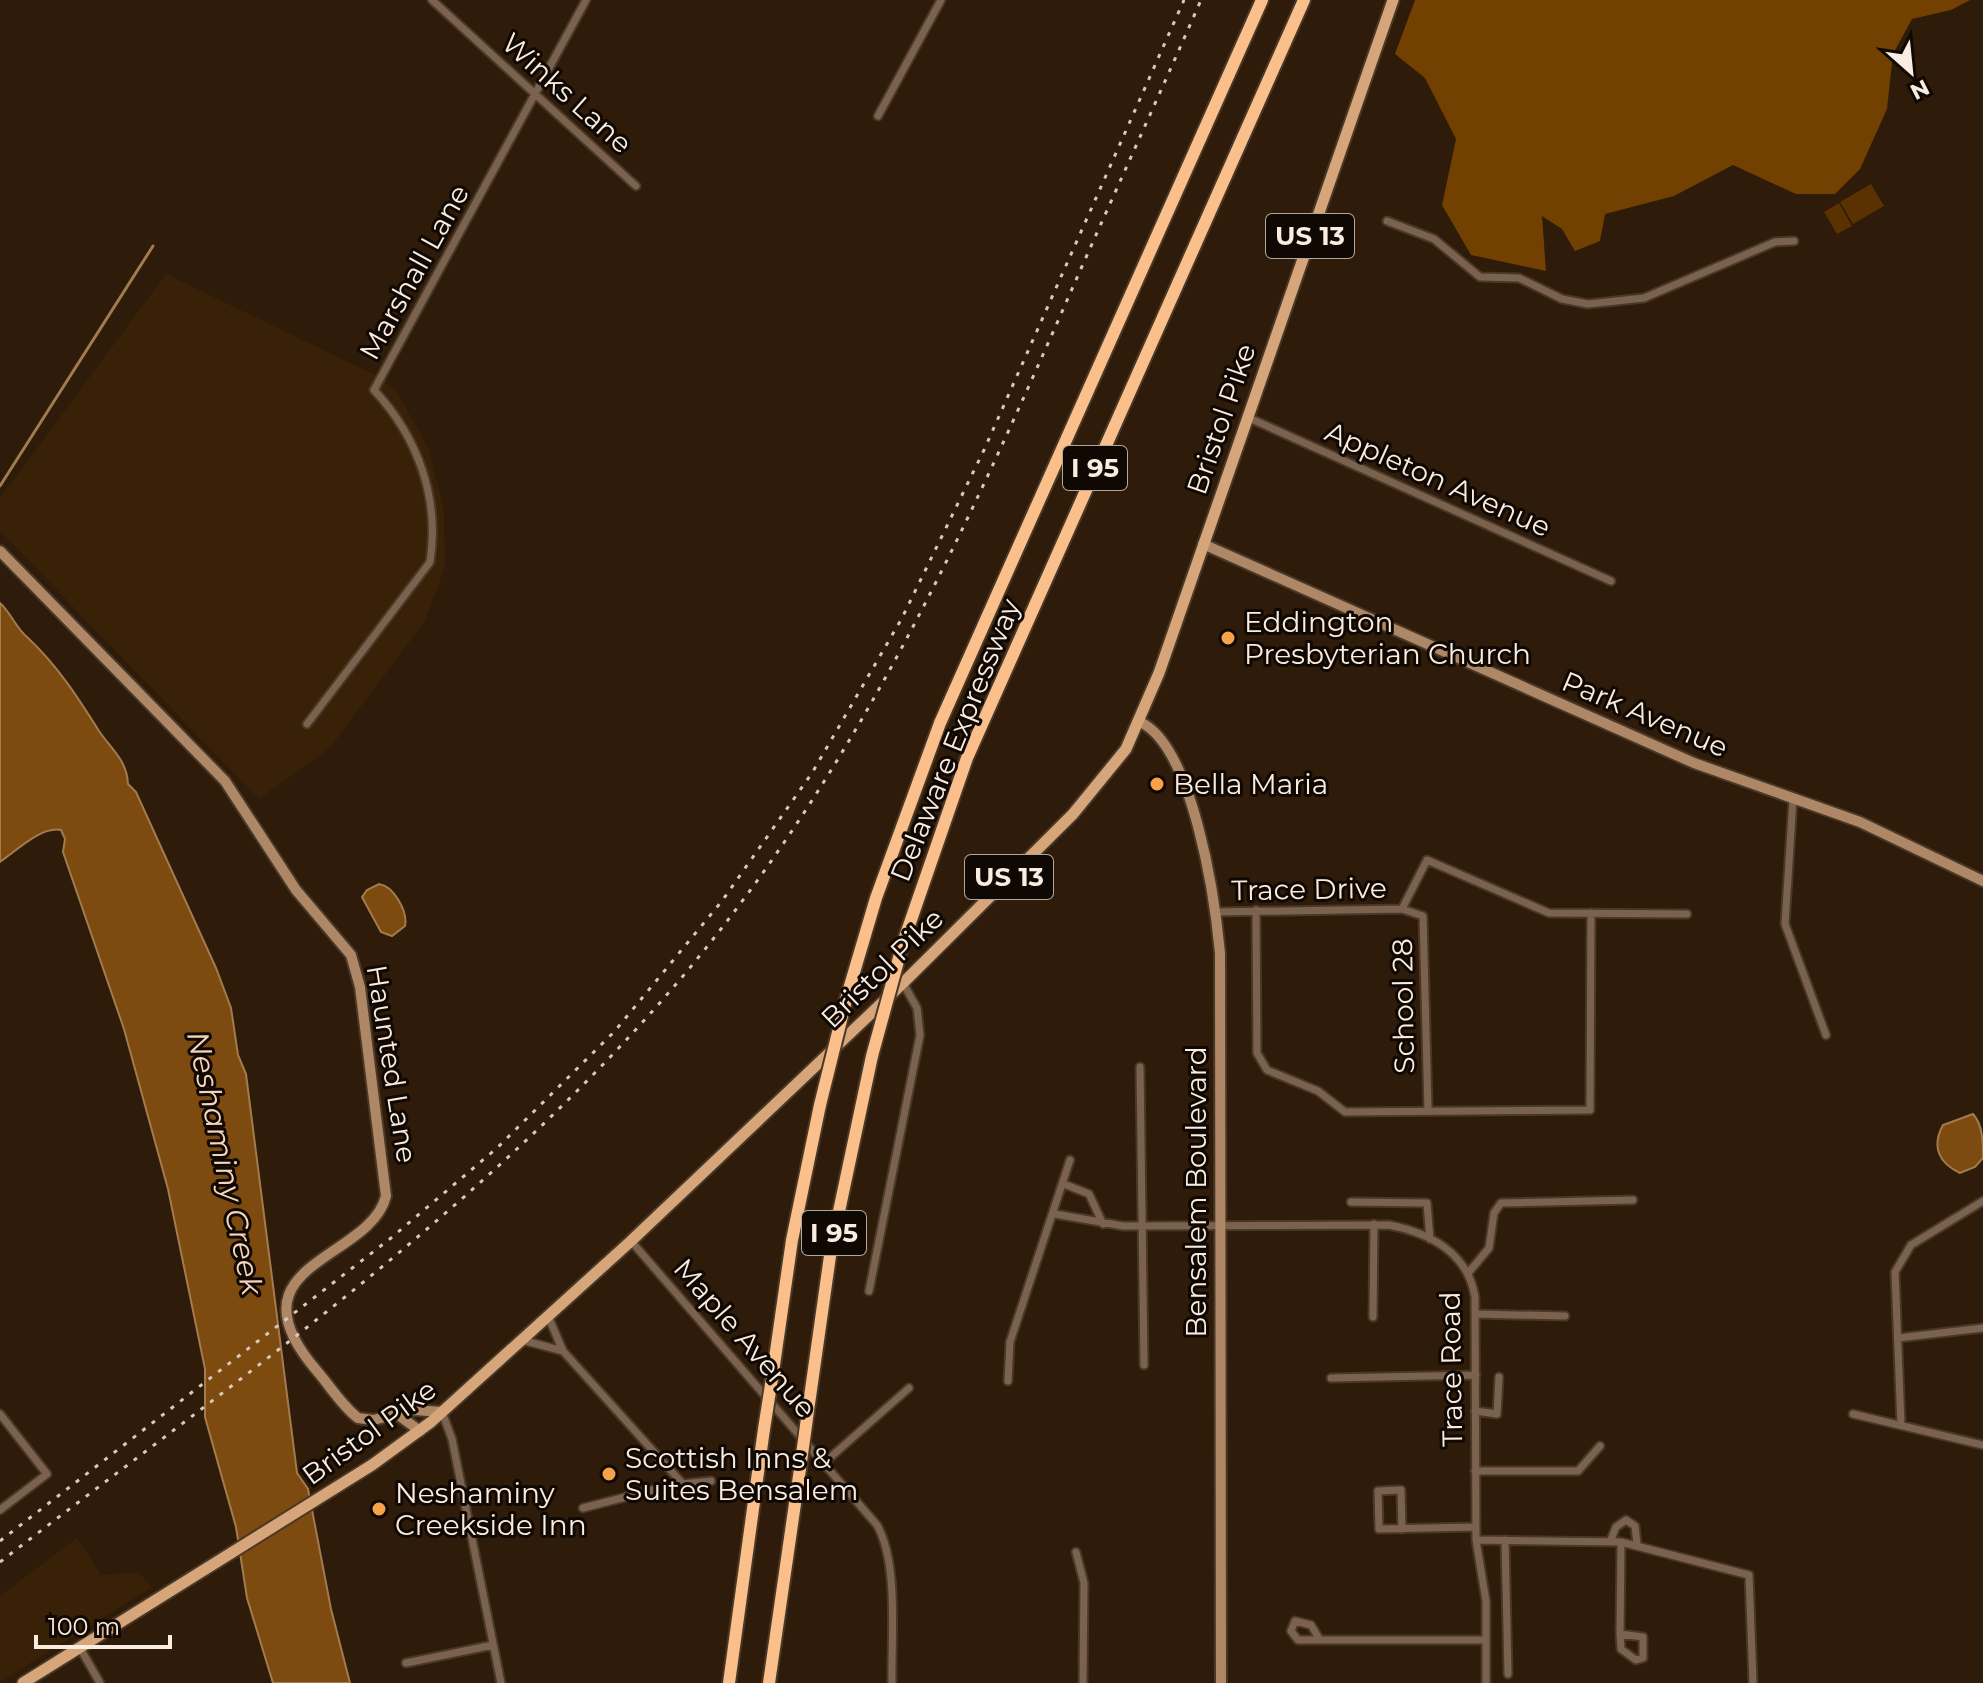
<svg xmlns="http://www.w3.org/2000/svg" width="1983" height="1683" font-family="Montserrat,sans-serif">
  <style>
    .built { fill: #392108 }
    .green { fill: #5a3100 }
    .forest { fill: #724000 }
    .water { fill: #7d4a0f; stroke: #a27b4e; stroke-width: 2 }
    .lines { fill: none; stroke-linecap: round; stroke-linejoin: round }
    .stream { stroke: #a27b4e; stroke-width: 3 }
    .street-casing { stroke: #4a3827; stroke-width: 11 }
    .secondary-casing { stroke: #4a3827; stroke-width: 14 }
    .primary-casing { stroke: #4a3827; stroke-width: 15 }
    .highway-casing { stroke: #4a3827; stroke-width: 16 }
    .street { stroke: #7a624e; stroke-width: 7 }
    .secondary { stroke: #ae8866; stroke-width: 10 }
    .primary { stroke: #d6a579; stroke-width: 11 }
    .highway { stroke: #fabf8a; stroke-width: 12 }
    .rail { stroke: #d7c9bc; stroke-width: 3; stroke-dasharray: 4 8; stroke-linecap: butt }
    .highway-bridge-casing { stroke: #4a3827; stroke-width: 16; stroke-linecap: butt }
    .highway-bridge { stroke: #fabf8a; stroke-width: 12 }
    .poi-dot { fill: #f7a149; stroke: #100803; stroke-width: 3 }
    .labels { text-anchor: middle; dominant-baseline: central; stroke-width: 6; stroke-linejoin: round; paint-order: stroke }
    .shield { fill: #100803; stroke: #b3a89e; stroke-width: 2 }
    .shield-label { font-size: 26px; font-weight: bold; fill: #f9ece0 }
    .street-label { font-size: 28px; fill: #f9ece0; stroke: #100803 }
    .poi-label { font-size: 28px; fill: #f9ece0; stroke: #100803; text-anchor: start }
    .water-label { font-size: 30px; font-style: italic; fill: #f5d5ba; stroke: #100803 }
  </style>
  <rect width="100%" height="100%" fill="#2e1b09"/>
  <path class="built" d="M166,274L375,375L396,390L429,450L444,510L445,567L425,621L330,748L259,799L0,531V498Z
    M77,1538L101,1575L139,1572L152,1587L0,1682V1596Z"/>
  <path class="green" d="M1871,184L1884,206L1853,224L1840,202Z
    M1839,203L1852,226L1837,234L1824,212Z"/>
  <path class="forest" d="M1415,0H1970L1951,10L1912,19L1893,54L1887,109L1860,169L1835,194H1796L1733,165L1674,196L1605,214L1600,241L1575,251L1562,229L1542,216L1546,271L1471,255L1442,205L1456,139L1425,78L1395,54Z"/>
  <path class="water" d="M0,603C11,613 16,628 27,637C57,665 77,696 99,731C111,749 127,760 128,784L136,792L216,968L231,1008L238,1055L246,1074L297,1473L308,1489L331,1609L350,1683H273L247,1598L236,1527L205,1417V1369L168,1189L124,1029L63,852L65,839L61,830C41,826 16,851 0,862Z
    M379,884C394,886 408,912 405,926L392,936L381,932L362,897L367,890Z
    M1973,1114C1983,1125 1983,1142 1983,1158L1975,1167L1960,1173C1939,1163 1931,1147 1943,1125Z"/>
  <g class="lines">
    <path class="stream" d="M0,486L153,246"/>
    <g class="street-casing">
      <path id="street" d="M432,0L636,186
        M878,116L941,0
        M1387,221L1434,239L1480,277L1519,278L1562,299L1588,304L1644,298L1775,242L1794,241
        M1247,417L1611,581
        M307,724L430,562C440,499 418,437 374,390L586,0
        M1793,799L1785,924L1826,1035
        M1256,910L1257,1053L1267,1070L1318,1091L1345,1112L1590,1110L1591,913
        M1216,912L1402,909
        M1140,1067L1144,1365
        M1428,1109L1423,916L1402,909L1427,860L1549,913L1687,914
        M1064,1184L1089,1194L1103,1224
        M1351,1202L1427,1203L1430,1239
        M1055,1214L1123,1226L1389,1225C1430,1233 1468,1253 1475,1297L1476,1540L1486,1601V1683
        M631,1241L877,1525C899,1564 891,1638 892,1683
        M1469,1272L1489,1248L1494,1213L1501,1203L1633,1200
        M869,1291L920,1035L917,1008L903,983
        M1475,1314L1565,1316
        M548,1316L563,1351L682,1483
        M1373,1317L1374,1224
        M1898,1338L1983,1328
        M522,1340L563,1351
        M1331,1378L1476,1375
        M1008,1381L1010,1342L1070,1160
        M1475,1411L1497,1414L1499,1377
        M442,1412L452,1439L501,1683
        M0,1414L47,1474L0,1510
        M1853,1414L1983,1445
        M1901,1425L1895,1272L1911,1245L1983,1201
        M824,1463L909,1388
        M1475,1471H1578L1600,1446
        M583,1508L672,1485L711,1481
        M1402,1529L1401,1490L1378,1491L1379,1529L1476,1527
        M1476,1540L1621,1542L1749,1575L1753,1683
        M1505,1540L1508,1674
        M1610,1542L1616,1527L1626,1520L1635,1526L1637,1544
        M1076,1552L1084,1583L1083,1683
        M1295,1621L1311,1625L1320,1640H1298L1291,1631Z
        M1620,1634L1643,1637V1658L1636,1660L1621,1649L1620,1634L1621,1542
        M1320,1640H1486
        M80,1648L100,1683
        M406,1663L493,1645"/>
    </g>
    <g class="secondary-casing">
      <path id="secondary" d="M1203,544L1694,763L1860,822L1983,881
        M0,551L225,781L296,890L351,955L360,987L386,1196C370,1261 224,1263 317,1371C330,1386 342,1406 358,1418L373,1420L415,1410L442,1412
        M1140,722C1193,746 1215,899 1220,953L1221,1683
        M397,1414L420,1431"/>
    </g>
    <g class="primary-casing">
      <path id="primary" d="M23,1683L372,1465L431,1422L631,1241L903,983L1073,814L1126,749L1159,673L1393,0"/>
    </g>
    <g class="highway-casing">
      <path id="highway" d="M903,943L967,758L1304,0
        M847,996L876,898L940,723L1262,0
        M773,1372L792,1240L820,1105
        M808,1411L831,1249L872,1056
        M729,1683L764,1429
        M769,1683L800,1469"/>
    </g>
    <use href="#street" class="street"/>
    <use href="#secondary" class="secondary"/>
    <use href="#primary" class="primary"/>
    <use href="#highway" class="highway"/>
    <path class="rail" d="M0,1541L391,1238L497,1148L614,1032L722,901L812,773L902,618L984,450L1184,0
      M0,1562C239,1378 493,1203 688,970C854,770 957,549 1061,314C1107,209 1155,105 1201,0"/>
    <g class="highway-bridge-casing">
      <path id="highway-bridge" d="M872,1056L903,943
        M820,1105L847,996
        M764,1429L773,1372
        M800,1469L808,1411"/>
    </g>
    <use href="#highway-bridge" class="highway-bridge"/>
  </g>
  <g class="poi-dot">
    <circle cx="1228" cy="638" r="8"/>
    <circle cx="1157" cy="784" r="8"/>
    <circle cx="609" cy="1474" r="8"/>
    <circle cx="379" cy="1509" r="8"/>
  </g>
  <g class="labels">
    <g class="shield">
      <rect x="1266" y="214" width="88" height="44" rx="6"/>
      <rect x="1063" y="446" width="64" height="44" rx="6"/>
      <rect x="965" y="855" width="88" height="44" rx="6"/>
      <rect x="802" y="1211" width="64" height="44" rx="6"/>
    </g>
    <g class="shield-label">
      <text x="1310" y="236">US 13</text>
      <text x="1095" y="468">I 95</text>
      <text x="1009" y="877">US 13</text>
      <text x="834" y="1233">I 95</text>
    </g>
    <g class="street-label">
      <text transform="translate(567 93) rotate(42)">Winks Lane</text>
      <text transform="translate(414 272) rotate(-61)">Marshall Lane</text>
      <text transform="translate(1221 419) rotate(-71)">Bristol Pike</text>
      <text transform="translate(1438 479) rotate(24)">Appleton Avenue</text>
      <text transform="translate(1645 714) rotate(23)">Park Avenue</text>
      <text transform="translate(955 740) rotate(-68)">Delaware Expressway</text>
      <text transform="translate(1309 889) rotate(-1)">Trace Drive</text>
      <text transform="translate(882 968) rotate(-44)">Bristol Pike</text>
      <text transform="translate(1403 1006) rotate(-91)">School 28</text>
      <text transform="translate(392 1064) rotate(81)">Haunted Lane</text>
      <text transform="translate(1196 1192) rotate(-90)">Bensalem Boulevard</text>
      <text transform="translate(745 1338) rotate(49)">Maple Avenue</text>
      <text transform="translate(1451 1369) rotate(-91)">Trace Road</text>
      <text transform="translate(369 1432) rotate(-36)">Bristol Pike</text>
    </g>
    <g class="poi-label">
      <text x="1244" y="622">Eddington<tspan x="1244" dy="32">Presbyterian Church</tspan></text>
      <text x="1173" y="784">Bella Maria</text>
      <text x="625" y="1458">Scottish Inns &amp;<tspan x="625" dy="32">Suites Bensalem</tspan></text>
      <text x="395" y="1493">Neshaminy<tspan x="395" dy="32">Creekside Inn</tspan></text>
    </g>
    <g class="water-label">
      <text transform="translate(225 1163) rotate(78)">Neshaminy Creek</text>
    </g>
  </g>
  <g transform="translate(1911 72) rotate(153)" stroke="#100803" stroke-width="6" paint-order="stroke">
  <path d="M0-6L14 30L0 20L-14 30Z" fill="#f9ece0"/>
  <text y="-12" font-size="22" font-weight="bold" text-anchor="middle" fill="#f9ece0">N</text>
  </g>
  <path d="M36 1635v12h134v-12" fill="none" stroke="#f9ece0" stroke-width="4"/>
  <text x="48" y="1635" font-size="24" fill="#f9ece0" stroke="#100803" stroke-width="6" paint-order="stroke">100 m</text>
</svg>
